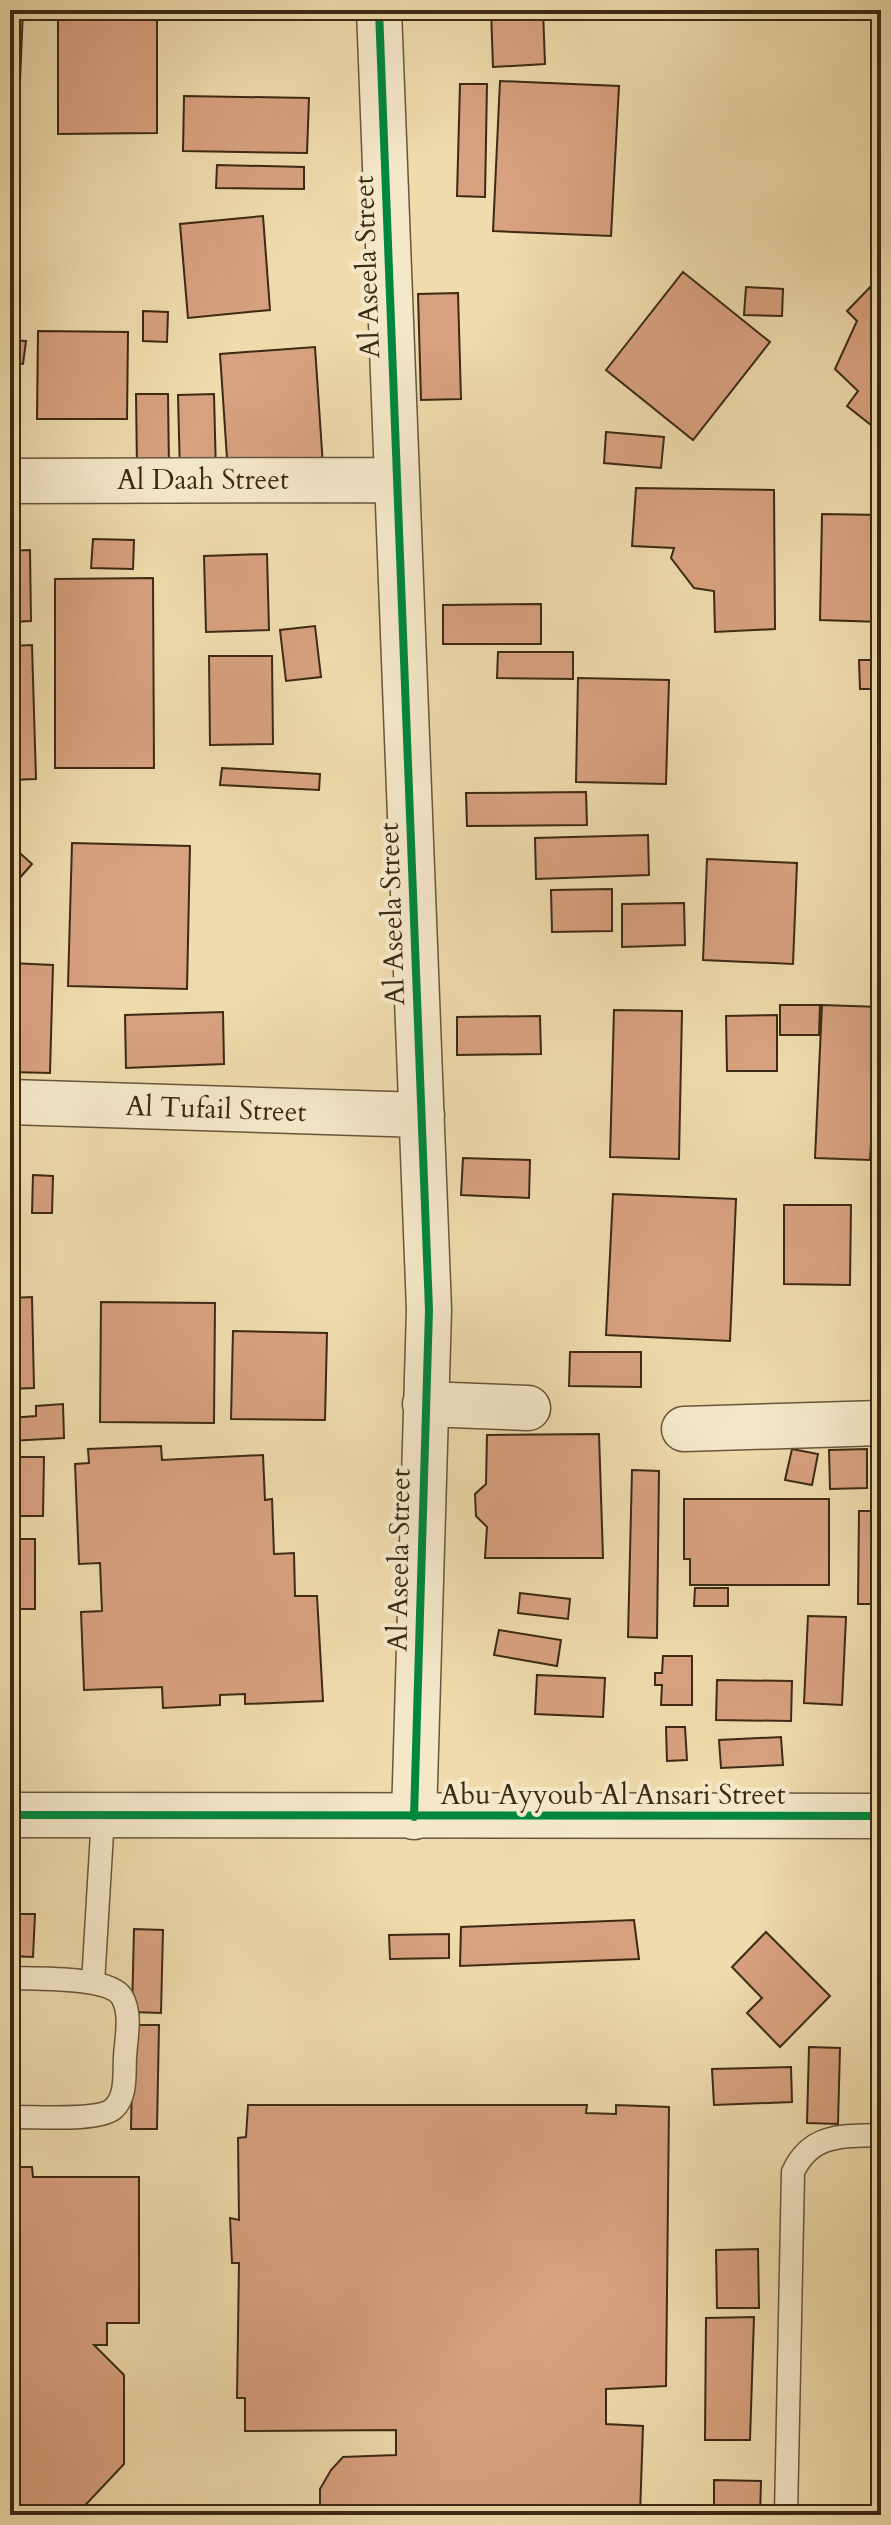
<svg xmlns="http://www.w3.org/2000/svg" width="891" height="2525" font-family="Cardo,serif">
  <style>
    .building { fill: #d8a17f; stroke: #3c2a15; stroke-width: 2 }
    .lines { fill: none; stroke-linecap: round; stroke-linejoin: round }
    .service-casing { stroke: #69563b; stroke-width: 25 }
    .minor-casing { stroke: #69563b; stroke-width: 47 }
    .tertiary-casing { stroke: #69563b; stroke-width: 47 }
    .service { stroke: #f5e8c9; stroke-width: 22 }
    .minor { stroke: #f5e8c9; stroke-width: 44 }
    .tertiary { stroke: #f5e8c9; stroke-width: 44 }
    .cycleway-casing { stroke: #f5e8c9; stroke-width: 13 }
    .cycleway { stroke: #00873e; stroke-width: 8 }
    .labels { text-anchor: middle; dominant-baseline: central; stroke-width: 8; stroke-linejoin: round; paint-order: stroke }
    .street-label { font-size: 28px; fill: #3c2a15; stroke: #f5e8c9 }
  </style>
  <rect width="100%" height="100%" fill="#efdbac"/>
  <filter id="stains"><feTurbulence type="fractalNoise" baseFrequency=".0025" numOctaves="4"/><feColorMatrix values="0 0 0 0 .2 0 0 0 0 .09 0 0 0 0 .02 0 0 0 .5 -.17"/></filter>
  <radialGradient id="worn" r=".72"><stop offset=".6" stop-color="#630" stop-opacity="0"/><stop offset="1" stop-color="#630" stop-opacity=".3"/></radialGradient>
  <path class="building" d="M10,10H23L19,106H10Z
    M58,10H157V133L58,134Z
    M491,10H543L545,64L493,67Z
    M500,81L619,86L611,236L493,231Z
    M460,84H487L485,197L457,196Z
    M184,96L309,98L307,153L183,151Z
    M217,165L304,167V189L216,188Z
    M263,216L270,310L188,318L180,224Z
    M683,272L770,342L693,440L606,370Z
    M879,278L881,280V433L847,406L858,391L835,369L857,321L847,311Z
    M746,287L783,289L782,316L744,315Z
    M458,293L461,399L421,400L418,294Z
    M143,311L168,312L167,342L143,341Z
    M38,331L128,332L127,419H37Z
    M10,340L26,341L23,364L10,363Z
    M315,347L323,466L228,473L220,354Z
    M136,394H168L169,468H137Z
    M214,394L216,474L180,475L178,395Z
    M606,432L664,437L661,468L604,463Z
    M636,488L774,490L775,629L715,632L714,591L694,588L671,558L674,548L632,546Z
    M822,514L881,515V622L820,620Z
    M93,539L134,540L133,569L91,568Z
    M30,550L31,621L10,622V551Z
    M267,554L269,630L206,632L204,556Z
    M153,578L154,768H55V579Z
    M541,604V644H443V605Z
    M315,626L321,677L286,681L280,630Z
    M32,645L36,779L10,780V646Z
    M498,652H573V679L497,678Z
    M209,656H272L273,744L210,745Z
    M859,660H881V689H860Z
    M578,678L669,680L666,784L576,782Z
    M222,768L320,774L319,790L220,785Z
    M586,792L587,825L467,826L466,793Z
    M648,835L649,875L536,879L535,838Z
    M72,843L190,846L187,989L68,986Z
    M10,844L32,864L10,889Z
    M707,859L797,863L793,964L703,960Z
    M612,889V931L552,932L551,890Z
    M684,903L685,945L622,947V904Z
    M10,963L53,965L50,1073L10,1072Z
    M780,1005H820L819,1035H780Z
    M822,1005L881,1007V1128L872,1127L870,1160L815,1158Z
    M614,1010L682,1011L679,1159L610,1157Z
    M223,1012L224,1064L126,1068L125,1015Z
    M777,1015V1071H727L726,1016Z
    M540,1016L541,1054L457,1055V1017Z
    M463,1158L530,1160L529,1198L461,1195Z
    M33,1175L53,1176L52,1213H32Z
    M613,1194L736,1199L730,1341L606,1335Z
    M784,1205H851L850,1285L784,1284Z
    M32,1297L34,1388L10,1389V1298Z
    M101,1302L215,1303L214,1423L100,1422Z
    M233,1331L327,1333L325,1420L231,1419Z
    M570,1352H641V1387L569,1386Z
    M63,1404L64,1438L10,1441V1418L36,1416V1406Z
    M599,1434L603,1558H485L487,1527L476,1516L475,1494L486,1484L487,1435Z
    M161,1446L162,1460L263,1455L265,1500L272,1499L274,1554L294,1553L295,1596H317L323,1701L245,1704V1694L220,1695V1705L163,1708L162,1687L84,1690L81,1612L102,1611L100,1563L79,1564L75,1464L89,1463L88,1449Z
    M792,1449L818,1454L812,1485L785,1480Z
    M867,1449V1488L830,1489L829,1450Z
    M10,1457H44L43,1516H10Z
    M632,1470L659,1471L657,1638L628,1637Z
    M684,1499H829V1585H690V1559H684Z
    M859,1511H881V1604H858Z
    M10,1539H35V1609H10Z
    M695,1588H728V1606H694Z
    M520,1593L570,1599L568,1619L518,1613Z
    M808,1616L846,1617L842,1705L804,1703Z
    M499,1630L561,1640L557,1666L494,1655Z
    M663,1656H692V1705H661L662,1685H655V1673H662Z
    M537,1675L605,1678L603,1717L535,1714Z
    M717,1680L792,1681L791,1721L716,1720Z
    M666,1727H685L687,1760L667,1761Z
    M781,1737L783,1765L721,1768L719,1740Z
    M10,1914H35L33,1957L10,1956Z
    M634,1920L639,1959L460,1966L461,1927Z
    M134,1929L163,1930L161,2013L132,2012Z
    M766,1932L830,1996L780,2047L747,2013L762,1998L732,1967Z
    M449,1934V1958L390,1959L389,1935Z
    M133,2025H159L157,2129H131Z
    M809,2047L840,2048L838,2124L807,2123Z
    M791,2067L792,2102L714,2105L712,2069Z
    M248,2105H587L586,2113L616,2114V2105L669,2107L666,2386L606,2389V2424L643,2426L640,2515H320V2489L331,2470L343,2457L396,2455V2430L245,2431V2398H237L239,2263H232L230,2218L239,2220L238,2138L246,2137Z
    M10,2167H32L33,2177H139V2323H107V2345H94L124,2375V2464L76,2515H10Z
    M758,2249L759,2308H717L716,2250Z
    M754,2317L750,2440H705L706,2318Z
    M714,2480L761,2481L760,2515H714Z"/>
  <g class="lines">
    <g class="service-casing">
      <path id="service" d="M10,1978C34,1979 109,1976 122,1997C132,2014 126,2038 125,2057C124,2074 127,2097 113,2109C98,2122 31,2116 10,2117
        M93,1983L103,1816
        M786,2515L793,2172C811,2133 843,2136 881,2135"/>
    </g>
    <g class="minor-casing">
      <path id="minor" d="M379,10L429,1310L414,1817
        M10,481L397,480
        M10,1102L422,1115
        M425,1404L528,1408
        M684,1429L881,1423"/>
    </g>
    <g class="tertiary-casing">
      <path id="tertiary" d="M10,1815L881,1816"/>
    </g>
    <use href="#service" class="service"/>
    <use href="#minor" class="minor"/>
    <use href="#tertiary" class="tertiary"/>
    <g class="cycleway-casing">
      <path id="cycleway" d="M379,10L429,1310L414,1817
        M10,1815L881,1816"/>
    </g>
    <use href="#cycleway" class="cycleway"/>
  </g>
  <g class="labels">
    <g class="street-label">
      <text transform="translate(367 267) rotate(-92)">Al Aseela Street</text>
      <text x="203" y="480">Al Daah Street</text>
      <text transform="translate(392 914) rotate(-92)">Al Aseela Street</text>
      <text transform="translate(216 1109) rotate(2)">Al Tufail Street</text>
      <text transform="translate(399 1560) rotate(-89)">Al Aseela Street</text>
      <text x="613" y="1795">Abu Ayyoub Al Ansari Street</text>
    </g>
  </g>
  <rect width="891" height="2525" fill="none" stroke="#efdbac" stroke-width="40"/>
  <rect x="12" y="12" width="867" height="2501" fill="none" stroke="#3c2a15" stroke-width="4"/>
  <rect x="20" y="20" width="851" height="2485" fill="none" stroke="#3c2a15" stroke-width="2"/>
  <rect width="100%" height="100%" filter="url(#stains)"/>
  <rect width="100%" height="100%" fill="url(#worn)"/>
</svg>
